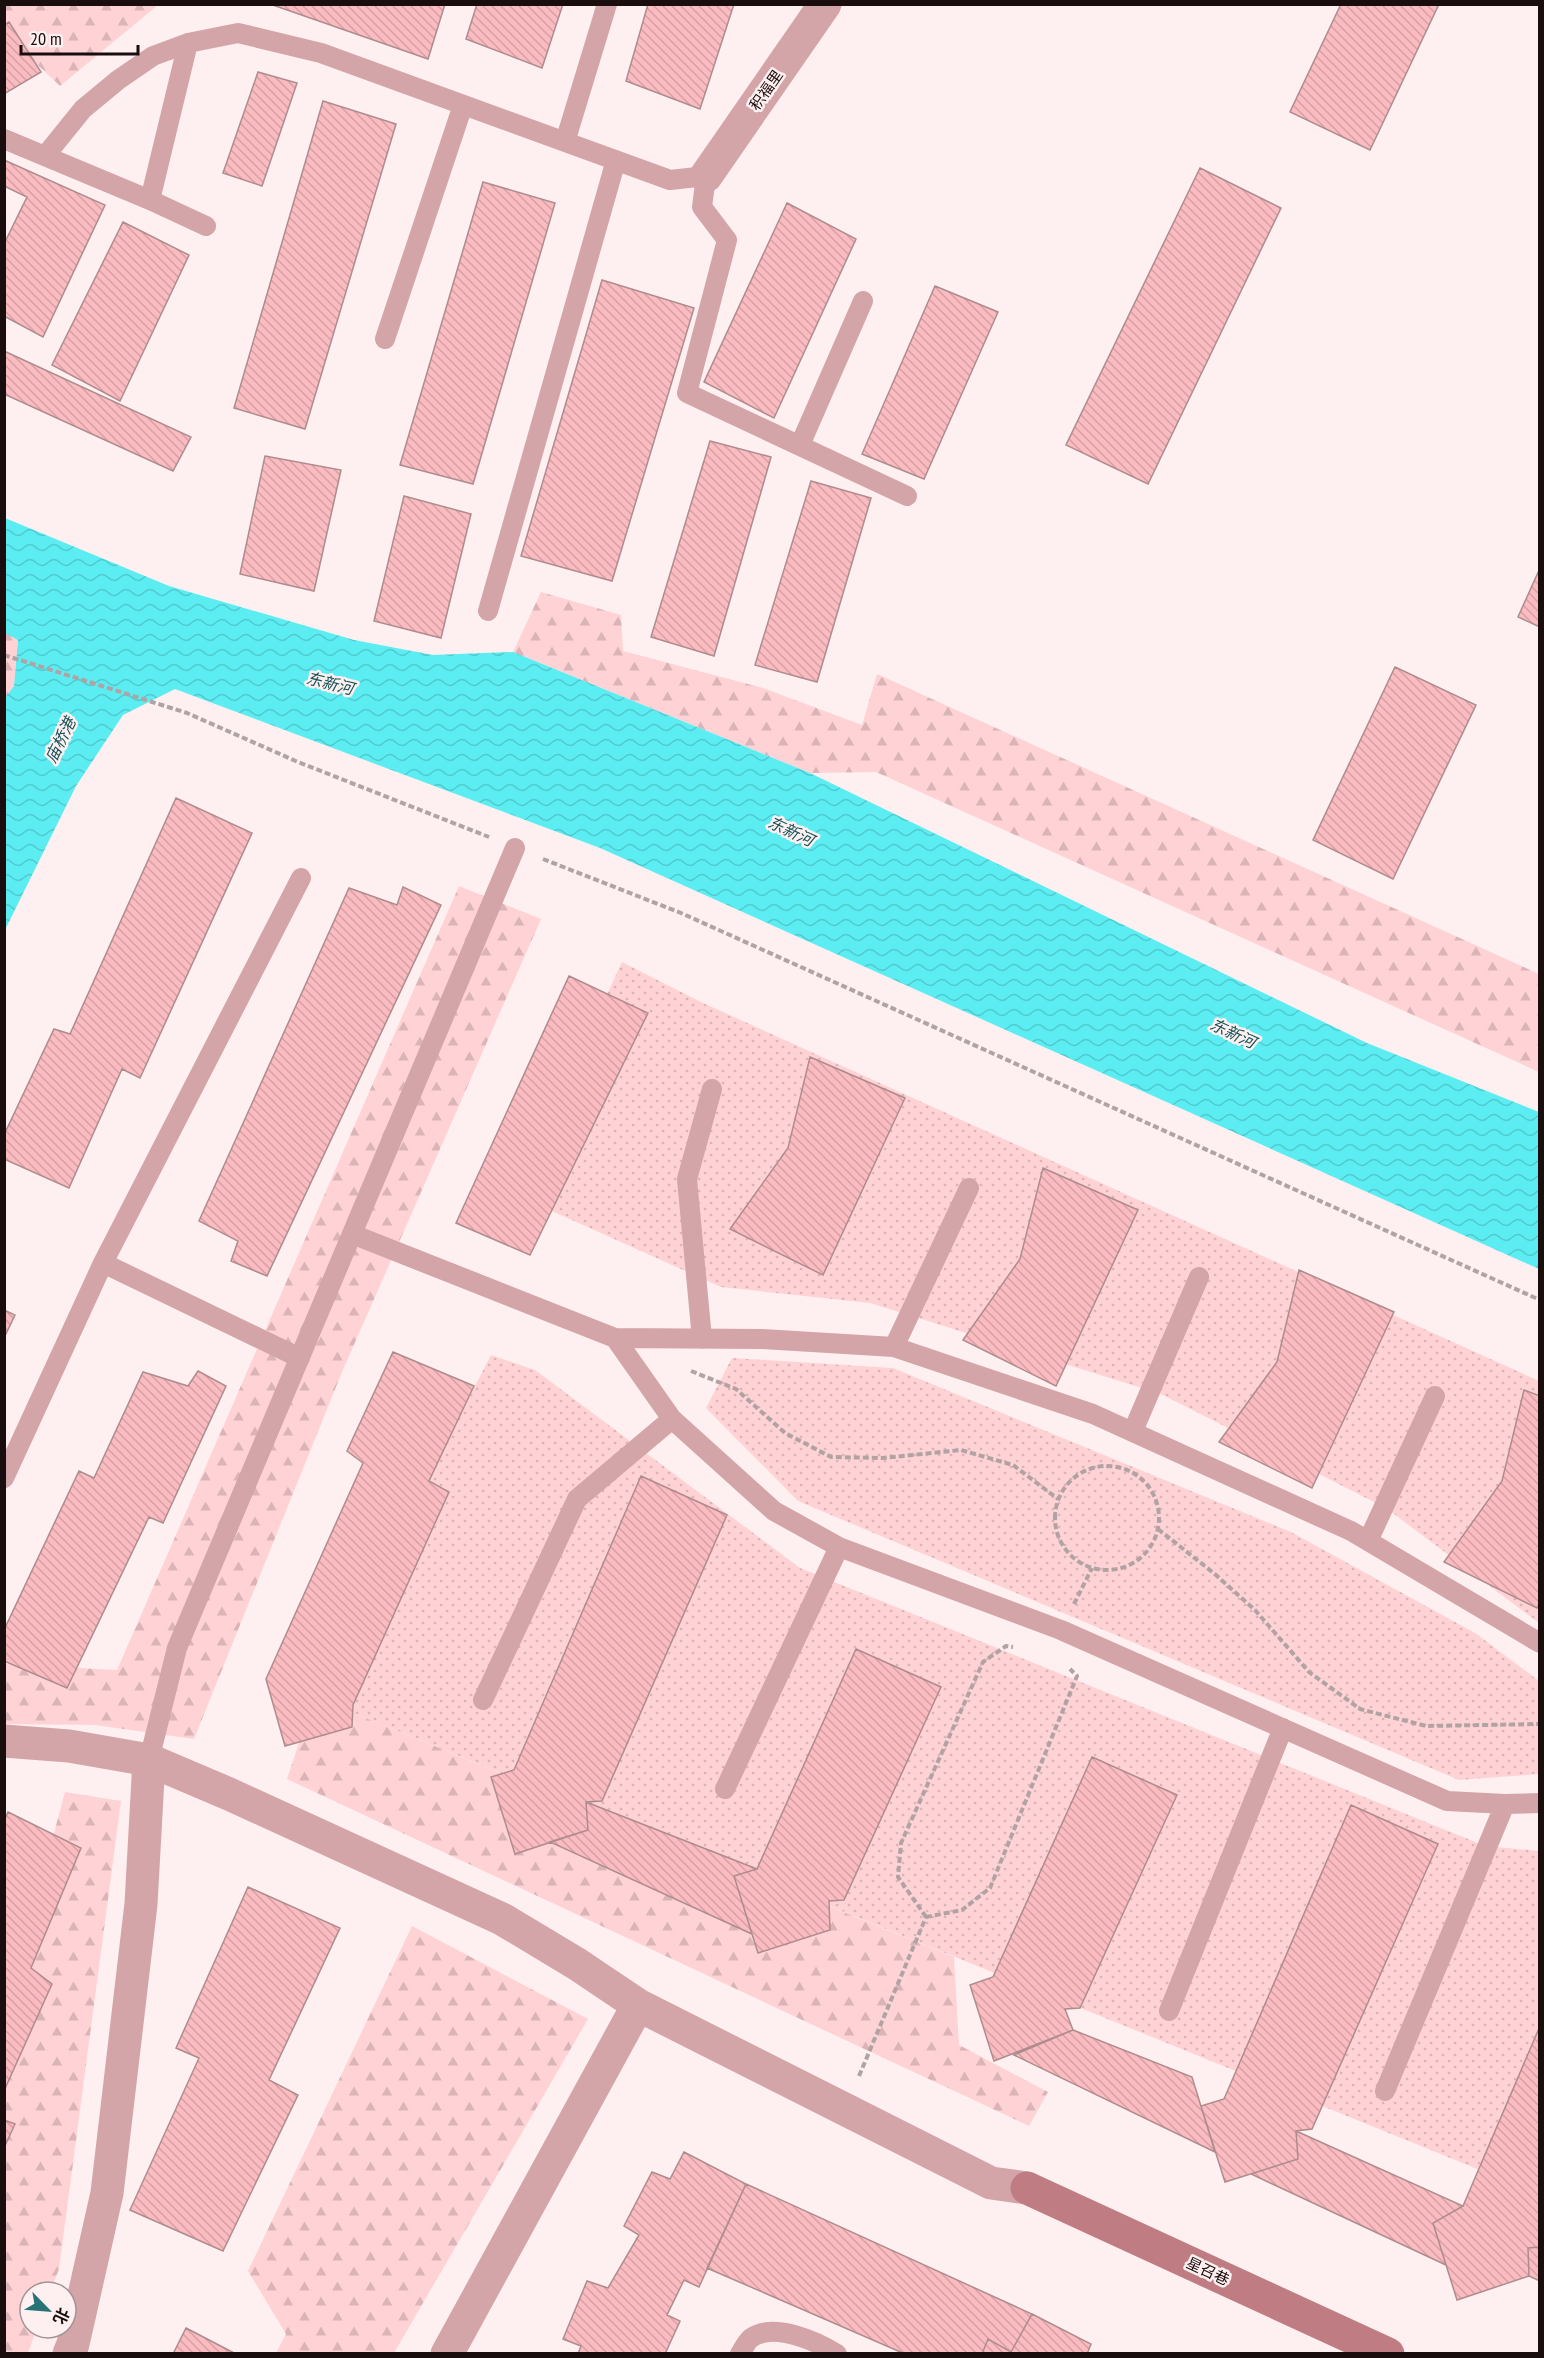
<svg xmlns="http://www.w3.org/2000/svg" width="1544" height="2358" font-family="'PT Sans Narrow','Noto Sans SC',sans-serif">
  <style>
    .grass { fill: url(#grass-dots) }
    .forest { fill: url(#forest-firs) }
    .water { fill: url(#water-waves) }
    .building { fill: url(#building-back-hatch); stroke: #ae8c8e; stroke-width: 1.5 }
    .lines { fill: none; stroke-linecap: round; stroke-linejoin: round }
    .path { stroke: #b1a3a4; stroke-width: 4; stroke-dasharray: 6 3; stroke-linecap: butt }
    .lane { stroke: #d3a4a8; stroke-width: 20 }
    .street { stroke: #d3a4a8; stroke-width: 33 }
    .secondary { stroke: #bf7d83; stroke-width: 33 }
    .labels { text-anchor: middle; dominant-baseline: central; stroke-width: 5; stroke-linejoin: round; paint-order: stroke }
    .street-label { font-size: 15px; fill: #190d0e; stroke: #feeff0 }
    .water-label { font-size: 16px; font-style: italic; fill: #155456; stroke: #feeff0 }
  </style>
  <defs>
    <pattern id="grass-dots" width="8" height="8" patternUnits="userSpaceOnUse" patternTransform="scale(1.5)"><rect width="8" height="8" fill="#ffd3d6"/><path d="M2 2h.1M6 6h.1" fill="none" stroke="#dab4b6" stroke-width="1.8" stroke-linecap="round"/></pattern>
    <pattern id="forest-firs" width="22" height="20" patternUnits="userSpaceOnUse" patternTransform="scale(1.5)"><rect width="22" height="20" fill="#ffd3d6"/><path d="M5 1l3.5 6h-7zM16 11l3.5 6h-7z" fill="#dab4b6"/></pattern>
    <pattern id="water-waves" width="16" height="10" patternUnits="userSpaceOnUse" patternTransform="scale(1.5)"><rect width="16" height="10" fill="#5cedf2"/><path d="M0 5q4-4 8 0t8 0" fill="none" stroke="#4fcace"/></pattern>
    <pattern id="building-back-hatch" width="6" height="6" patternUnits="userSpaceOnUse" patternTransform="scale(1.5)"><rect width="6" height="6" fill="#fbbcc1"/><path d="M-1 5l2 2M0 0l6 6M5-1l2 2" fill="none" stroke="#d7a0a5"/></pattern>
  </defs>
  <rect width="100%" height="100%" fill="#feeff0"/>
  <path class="grass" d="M622,962L703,1003L1539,1381V1623L1386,1508L1161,1394L870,1303L721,1287L514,1194Z
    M491,1355L535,1370L800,1568L1485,1846L1539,1851V2194L314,1697Z
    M732,1358L893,1368L1291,1532L1475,1633L1539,1681V1774L1459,1780L798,1501L706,1408Z"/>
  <path class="forest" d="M4,5H158L60,86L5,34Z
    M541,592L621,615L623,651L763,688L862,725L877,674L1539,974V1072L876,772L810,773L513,652Z
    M5,633L18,640L14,686L5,699Z
    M459,886L541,919L342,1372L194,1739L95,1725L5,1724L4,1664L117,1670Z
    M314,1697L954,1957L959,2045L1048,2092L1029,2126L287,1779Z
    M65,1792L121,1801L59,2269L50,2292H30V2328H37L28,2353L5,2354V2015Z
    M412,1926L588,2019L394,2353H276L286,2334L248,2271Z"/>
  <path class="water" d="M5,518L169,586L354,640L433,655L513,652L810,773L1367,1043L1539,1112V1269L600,848L175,689L123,715L76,786L5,930L4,699L14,686L18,640L5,633Z"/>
  <path class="building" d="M270,4H445L428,59Z
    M477,4H563L542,68L466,39Z
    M648,4H734L700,109L626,81Z
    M1341,4H1439L1370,150L1290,112Z
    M9,22L41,72L4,94V25Z
    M258,72L297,83L262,186L223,173Z
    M323,101L396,124L305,429L234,408Z
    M4,160L105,205L43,337L4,316V244L27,197L4,186Z
    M1200,168L1281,208L1148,484L1066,445Z
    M483,182L555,203L473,484L400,465Z
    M787,203L856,239L774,418L704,382Z
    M123,222L189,255L120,401L52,365Z
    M602,280L694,308L612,581L521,556Z
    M935,286L998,312L924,479L862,454Z
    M4,351L191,437L173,471L4,394Z
    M710,441L771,457L714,656L651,637Z
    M265,456L341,470L314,591L240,574Z
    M811,481L871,498L817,682L755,665Z
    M404,496L471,514L441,638L374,621Z
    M1540,568V627L1518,617Z
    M1395,667L1476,705L1393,879L1313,840Z
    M176,798L252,833L140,1078L122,1069L69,1188L4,1159V1135L54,1029L70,1034Z
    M403,887L441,905L267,1276L231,1261L238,1241L199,1221L349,888L397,905Z
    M569,976L648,1013L530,1255L456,1223Z
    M810,1057L905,1098L823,1275L730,1229L788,1148Z
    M1043,1168L1138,1210L1056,1386L963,1340L1020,1259Z
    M1299,1270L1394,1312L1312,1488L1219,1442L1277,1362Z
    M4,1310L15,1315L4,1338Z
    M393,1352L474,1386L429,1481L449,1492L353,1705L352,1727L285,1746L266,1679L363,1463L347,1451Z
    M198,1371L226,1386L163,1523L149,1517L67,1688L4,1661V1630L79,1471L94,1478L143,1372L188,1386Z
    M1524,1390L1540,1396V1602L1537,1608L1444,1562L1502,1481Z
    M641,1476L727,1515L602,1801L586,1802L588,1830L515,1854L491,1777L514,1770Z
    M856,1649L941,1687L844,1900L829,1901L830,1930L758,1953L734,1876L757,1869Z
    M1092,1757L1177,1795L1080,2008L1065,2009L1073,2030L994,2061L970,1985L993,1977Z
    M586,1802L757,1869L734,1876L752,1934L550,1842L588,1830Z
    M1351,1805L1438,1844L1312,2129L1296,2131L1298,2159L1225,2182L1201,2106L1224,2099Z
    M8,1812L81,1848L31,1968L52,1984L4,2091V1821Z
    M248,1887L340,1928L269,2080L298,2095L223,2251L130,2210L199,2058L176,2048Z
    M1540,2026V2247L1528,2248L1529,2276L1457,2300L1433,2223L1463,2206Z
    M1073,2030L1192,2077L1215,2152L1014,2055Z
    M4,2120L15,2124L4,2148Z
    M1296,2131L1463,2206L1433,2223L1446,2265L1251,2174L1298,2159Z
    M684,2152L746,2184L699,2287L684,2280L667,2315L680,2321L665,2354H578L581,2346L563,2339L587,2281L608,2288L639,2235L624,2226L652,2172L670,2179Z
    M746,2184L1032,2314L1011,2352L988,2339L982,2354H905L707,2268Z
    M1540,2247V2281L1529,2276L1528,2248Z
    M1032,2314L1091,2344L1087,2354H982L988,2339L1011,2352Z
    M186,2328L236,2354H173Z"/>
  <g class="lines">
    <path class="path" d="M4,655L187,713L298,762L489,837
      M543,859L681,913L1540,1300
      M691,1371L736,1389L785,1433L831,1457L883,1458L961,1450L1013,1465L1058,1499
      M1055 1518a52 52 0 1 1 104 0a52 52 0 1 1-104 0Z
      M1158,1529L1216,1575L1255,1610L1309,1672L1360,1709L1426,1726L1540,1724
      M1074,1604L1092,1568
      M926,1917L962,1910L990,1888L1077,1676L1070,1669
      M926,1917L898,1877L901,1843L983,1662L1006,1646L1013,1647
      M859,2076L926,1917"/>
    <path class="lane" d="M4,139L150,200L206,226
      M565,142L607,4
      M45,156L83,109L118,80L153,56L188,43L238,33L321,53L670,180L706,176L702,207L727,240L687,393L907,496
      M150,200L188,43
      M385,339L463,105
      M800,445L863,301
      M488,611L616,160
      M352,1234L615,1338L762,1339L894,1347L1093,1414L1351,1531L1540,1643
      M103,1263L300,1358
      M615,1338L672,1419L774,1511L839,1547L1061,1630L1447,1801L1505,1804L1540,1803
      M702,1339L687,1179L712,1089
      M894,1347L969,1188
      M1133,1431L1199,1277
      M4,1478L103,1263L301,878
      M1368,1541L1435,1396
      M483,1700L577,1499L672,1419
      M149,1760L177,1648L515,848
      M725,1789L839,1547
      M1169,2011L1283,1728
      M1385,2091L1505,1804
      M740,2354C743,2349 747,2341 751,2338C774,2322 816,2341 837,2354"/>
    <path class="street" d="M706,176L825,4
      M4,1741L69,1746L149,1760L229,1794L502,1919L577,1964L638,2005L991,2183L1027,2188
      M69,2354L73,2344L107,2193L141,1904L149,1760
      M447,2354L638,2005"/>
    <path class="secondary" d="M1027,2188L1388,2354"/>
  </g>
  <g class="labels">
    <g class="street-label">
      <text transform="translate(766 90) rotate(-55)">积福里</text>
      <text transform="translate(1208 2271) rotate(25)">星召巷</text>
    </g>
    <g class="water-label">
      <text transform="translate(330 683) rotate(14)">东新河</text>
      <text transform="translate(60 740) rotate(-64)">庙桥港</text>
      <text transform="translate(791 831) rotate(25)">东新河</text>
      <text transform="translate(1233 1033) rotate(25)">东新河</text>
    </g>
  </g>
  <rect width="1544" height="2358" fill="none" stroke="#190d0e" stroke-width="12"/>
  <g transform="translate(48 2310) rotate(115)"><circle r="28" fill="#feeff0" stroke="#a29596" stroke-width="1.5"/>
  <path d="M0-4.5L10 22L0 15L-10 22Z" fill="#277274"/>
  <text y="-9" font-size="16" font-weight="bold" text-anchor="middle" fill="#190d0e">北</text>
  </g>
  <path d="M21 45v9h117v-9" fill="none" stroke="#190d0e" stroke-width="3"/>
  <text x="30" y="45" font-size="18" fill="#190d0e" stroke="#feeff0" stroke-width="4.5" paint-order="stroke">20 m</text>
</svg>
